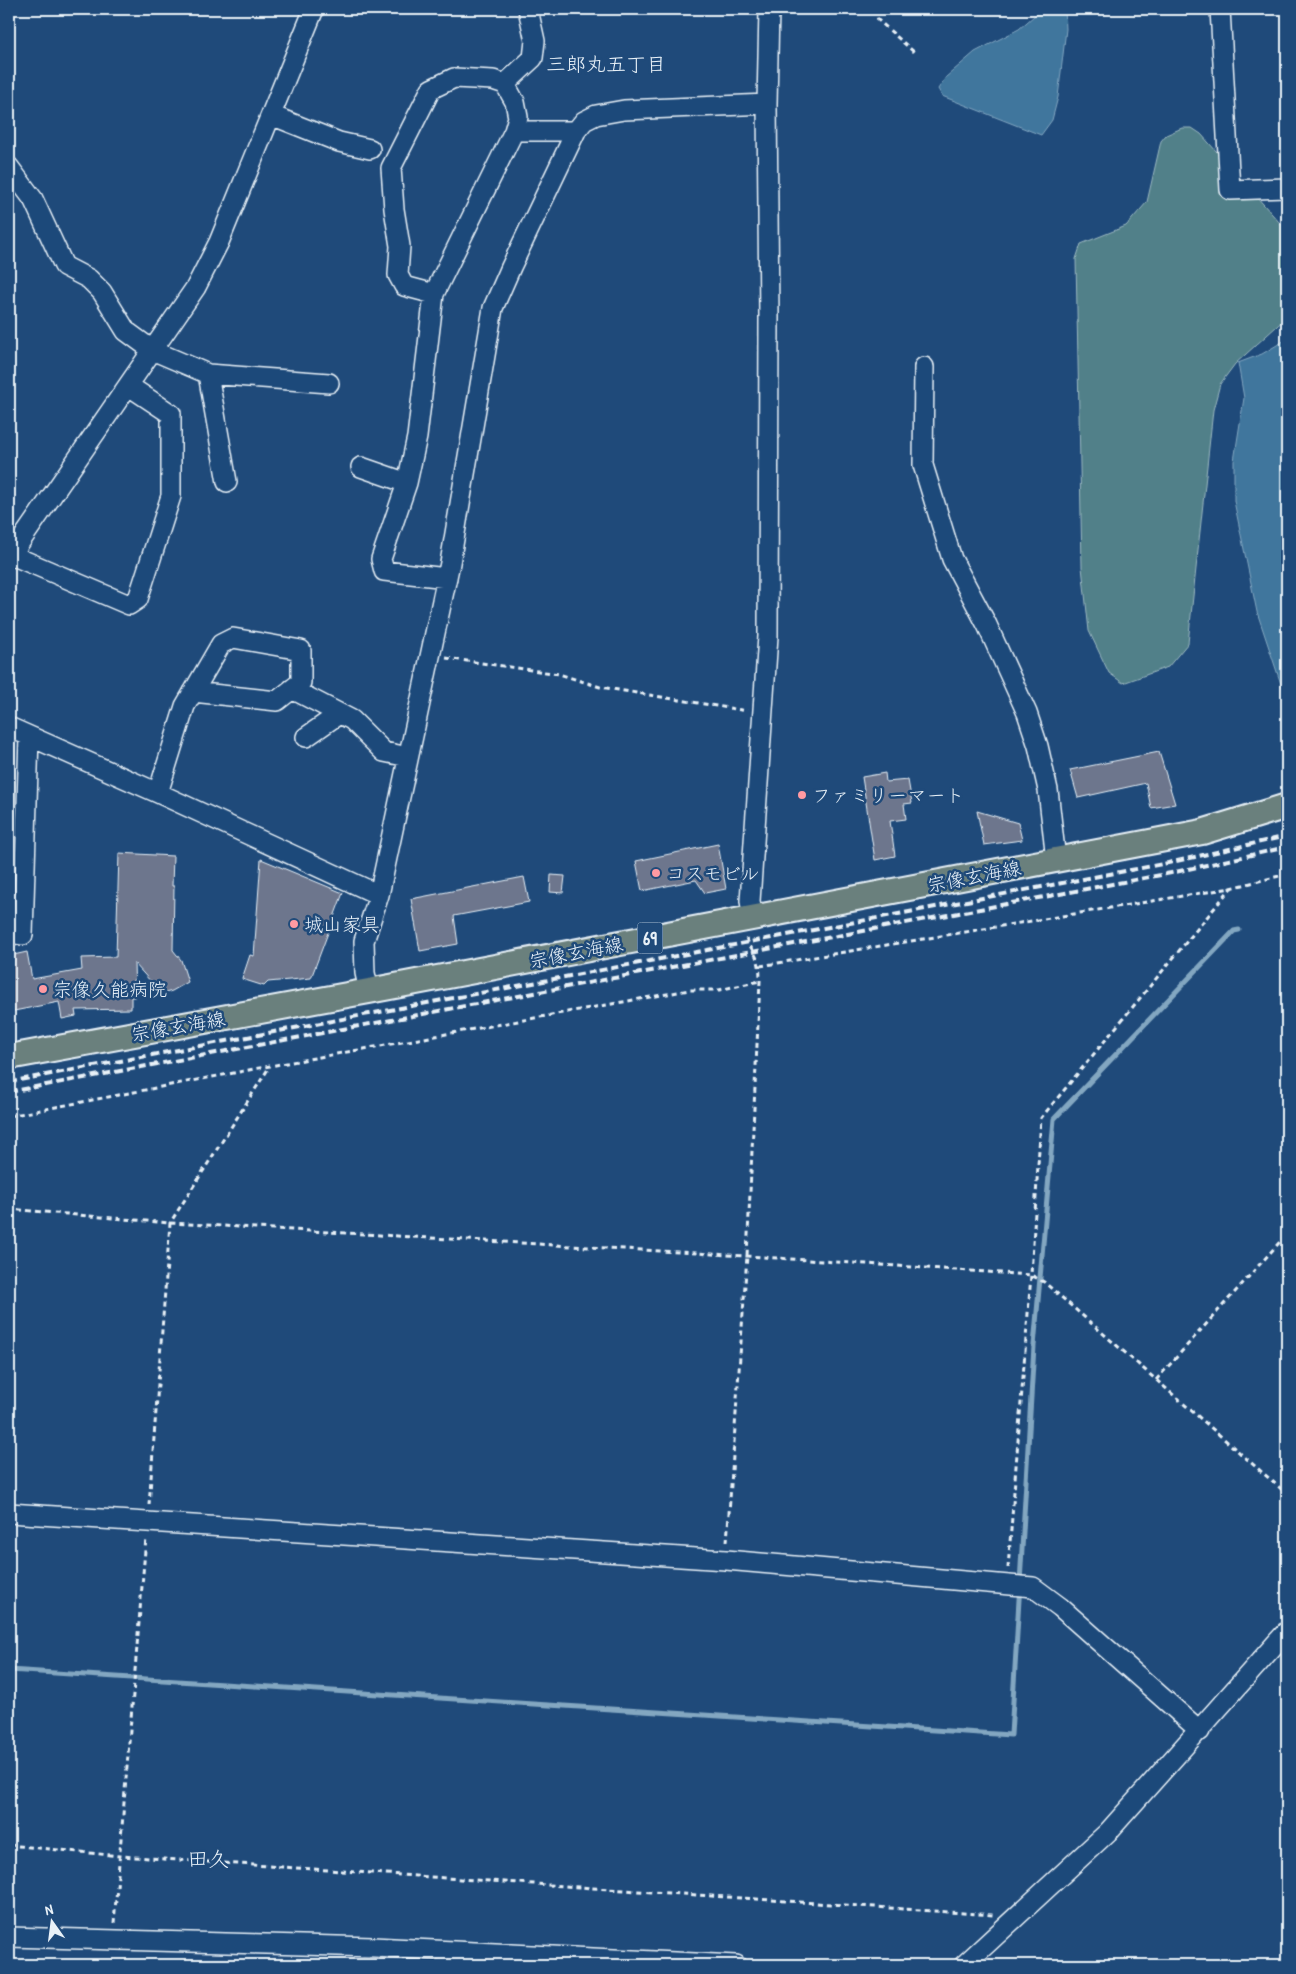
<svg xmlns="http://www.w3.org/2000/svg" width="1296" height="1974" font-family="'Patrick Hand','Klee One',sans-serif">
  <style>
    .green { fill: #518089; stroke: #9cb8c0 }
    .water { fill: #40769d; stroke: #83a7c1 }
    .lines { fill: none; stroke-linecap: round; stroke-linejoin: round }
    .stream { stroke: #83a7c1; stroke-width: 5 }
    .building { fill: #6d768d; stroke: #e8f1f8 }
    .minor-casing { stroke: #e8f1f8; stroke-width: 22 }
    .major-casing { stroke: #e8f1f8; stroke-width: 28 }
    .path { stroke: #e8f1f8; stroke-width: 3; stroke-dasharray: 5 4; stroke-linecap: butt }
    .minor { stroke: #1f4a7a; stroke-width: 19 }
    .major { stroke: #6a807d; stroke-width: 24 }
    .rail { stroke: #e8f1f8; stroke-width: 4; stroke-dasharray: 8 4; stroke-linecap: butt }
    .poi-dot { fill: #ff9aa2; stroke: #1f4a7a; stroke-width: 2 }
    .labels { text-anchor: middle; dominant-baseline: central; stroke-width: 5; stroke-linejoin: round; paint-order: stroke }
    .shield { fill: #1f4a7a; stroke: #acbfd2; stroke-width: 1 }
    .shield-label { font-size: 18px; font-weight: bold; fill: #e8f1f8 }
    .poi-label { font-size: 19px; fill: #e8f1f8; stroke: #1f4a7a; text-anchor: start }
    .street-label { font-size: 19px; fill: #e8f1f8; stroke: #1f4a7a }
    .neighbourhood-label { font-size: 20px; fill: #e8f1f8; stroke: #1f4a7a }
    .quarter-label { font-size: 21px; fill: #e8f1f8; stroke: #1f4a7a }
  </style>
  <rect width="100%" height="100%" fill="#1f4a7a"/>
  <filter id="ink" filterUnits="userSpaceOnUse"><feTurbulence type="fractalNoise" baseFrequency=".02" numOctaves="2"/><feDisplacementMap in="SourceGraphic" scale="10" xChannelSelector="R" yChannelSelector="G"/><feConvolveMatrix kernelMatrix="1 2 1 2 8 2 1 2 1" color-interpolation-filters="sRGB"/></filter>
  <g filter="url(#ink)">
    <path class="green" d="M1182,128H1192L1201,134L1287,231V317L1235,364L1220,384L1213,410L1188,643L1168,667L1123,683L1109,673L1089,631L1082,567L1076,259L1081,244L1126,226L1147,202L1161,141L1166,135Z"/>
    <path class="water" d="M1042,9H1065L1066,29L1058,97L1052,120L1041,135L942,96L938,89L946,77L975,52L1019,29Z
      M1287,339V702L1257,612L1234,501V461L1244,398L1238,363L1262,354Z"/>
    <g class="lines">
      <path class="stream" d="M9,1670L1011,1735L1034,1346L1054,1119L1234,931L1239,930"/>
    </g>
    <path class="building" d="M1159,752L1175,804L1151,808L1146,783L1078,798L1070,770Z
      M885,773L886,782L908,780L912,803L904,804L906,819L890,821L895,856L875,860L862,777Z
      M977,811L1018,823L1022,840L984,845Z
      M718,844L726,889L705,893L696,880L642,891L636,861Z
      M119,853L173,856L172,886H174L173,950L181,960L188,982L172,991L162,994L134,963L135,997H131V1009L75,1010L76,1016L62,1019L59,1002L9,1012V956L27,952L32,979L82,970L81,958L116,957Z
      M261,859L343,893L311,978L268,982L264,986L242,979L250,955L254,956Z
      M551,875L565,876L563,893L550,892Z
      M524,877L529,902L454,916L458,944L420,951L411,899Z"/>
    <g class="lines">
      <g class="minor-casing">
        <path id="minor" d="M1220,9L1230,190L1287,188
          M505,84L533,58L535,41L528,9
          M271,115L339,142L370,149
          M514,131H576
          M9,167L33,199L64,266L89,279L102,292L126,331L152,350L208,374L227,482
          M434,294L404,286L398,275L400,246L394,209L391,168L431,89L454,78L493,80L505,84L515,102L518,117L514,131L434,294L417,437L407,483L381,559L384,571L447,578
          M924,367L923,465L952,559L987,625L1027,713L1038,746L1048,790L1056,860
          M208,374L329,383
          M361,467L407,483
          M9,554L129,605L138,599L171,496V414L129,386
          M9,558L196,287L219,242L314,9
          M292,689L352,720L384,752L408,757
          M9,727L158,793L379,895
          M306,737L339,714
          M158,793L185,706L221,644L233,638L301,650V682L277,701L193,692
          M753,918L750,901L768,636L769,317L767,104L769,9
          M9,933L23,935L29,736
          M369,991L365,973L364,941L379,895L450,563L493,308L511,267L576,131L584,121L596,115L624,110L767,104
          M9,1513L726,1560L1033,1587L1060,1607L1200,1731
          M9,1937L373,1947L736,1965
          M964,1965L1108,1832L1287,1631"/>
      </g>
      <g class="major-casing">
        <path id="major" d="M9,1057L369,991L1202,832L1287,806"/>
      </g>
      <path class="path" d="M875,9L878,20L914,52
        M446,658L559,674L600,687L747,711
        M760,966L1231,888L1287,874
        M9,1116L270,1066L689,990H719L760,981
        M9,1209L170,1223L747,1256L1031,1275L1044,1282L1287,1494
        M1156,1380L1287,1234
        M149,1505L170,1223L270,1066
        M727,1542L747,1256L760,981C760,957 756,958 746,938
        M1008,1568L1031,1275L1041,1118L1231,888
        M9,1845L120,1856L993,1915
        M114,1923L146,1538"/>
      <use href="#minor" class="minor"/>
      <use href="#major" class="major"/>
      <path class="rail" d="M9,1082L1168,863L1287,836
        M9,1092L1171,873L1287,847"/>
    </g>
  </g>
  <g class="poi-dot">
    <circle cx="802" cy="795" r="5"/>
    <circle cx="656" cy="873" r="5"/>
    <circle cx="294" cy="924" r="5"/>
    <circle cx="43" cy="989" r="5"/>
  </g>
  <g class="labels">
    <rect class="shield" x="637.5" y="922.5" width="25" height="31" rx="4"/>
    <g class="shield-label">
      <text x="650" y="938">69</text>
    </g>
    <g class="poi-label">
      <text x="812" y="795">ファミリーマート</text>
      <text x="666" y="873">コスモビル</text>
      <text x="304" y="924">城山家具</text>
      <text x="53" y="989">宗像久能病院</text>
    </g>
    <g class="street-label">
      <text transform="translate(974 876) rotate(-11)">宗像玄海線</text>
      <text transform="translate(576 952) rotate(-11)">宗像玄海線</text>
      <text transform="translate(178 1026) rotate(-10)">宗像玄海線</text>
    </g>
    <g class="neighbourhood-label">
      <text x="606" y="63">三郎丸五丁目</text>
    </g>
    <g class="quarter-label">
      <text x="208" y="1858">田久</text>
    </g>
  </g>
  <rect width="1296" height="1974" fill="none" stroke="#1f4a7a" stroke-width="30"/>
  <rect x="15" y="15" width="1266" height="1944" fill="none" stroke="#e8f1f8" stroke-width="2" filter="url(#ink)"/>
  <g transform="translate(52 1922) rotate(346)" stroke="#1f4a7a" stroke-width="4" paint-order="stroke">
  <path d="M0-4L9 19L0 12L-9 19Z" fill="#e8f1f8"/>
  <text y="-8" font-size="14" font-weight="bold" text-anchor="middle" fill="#e8f1f8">N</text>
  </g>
</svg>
